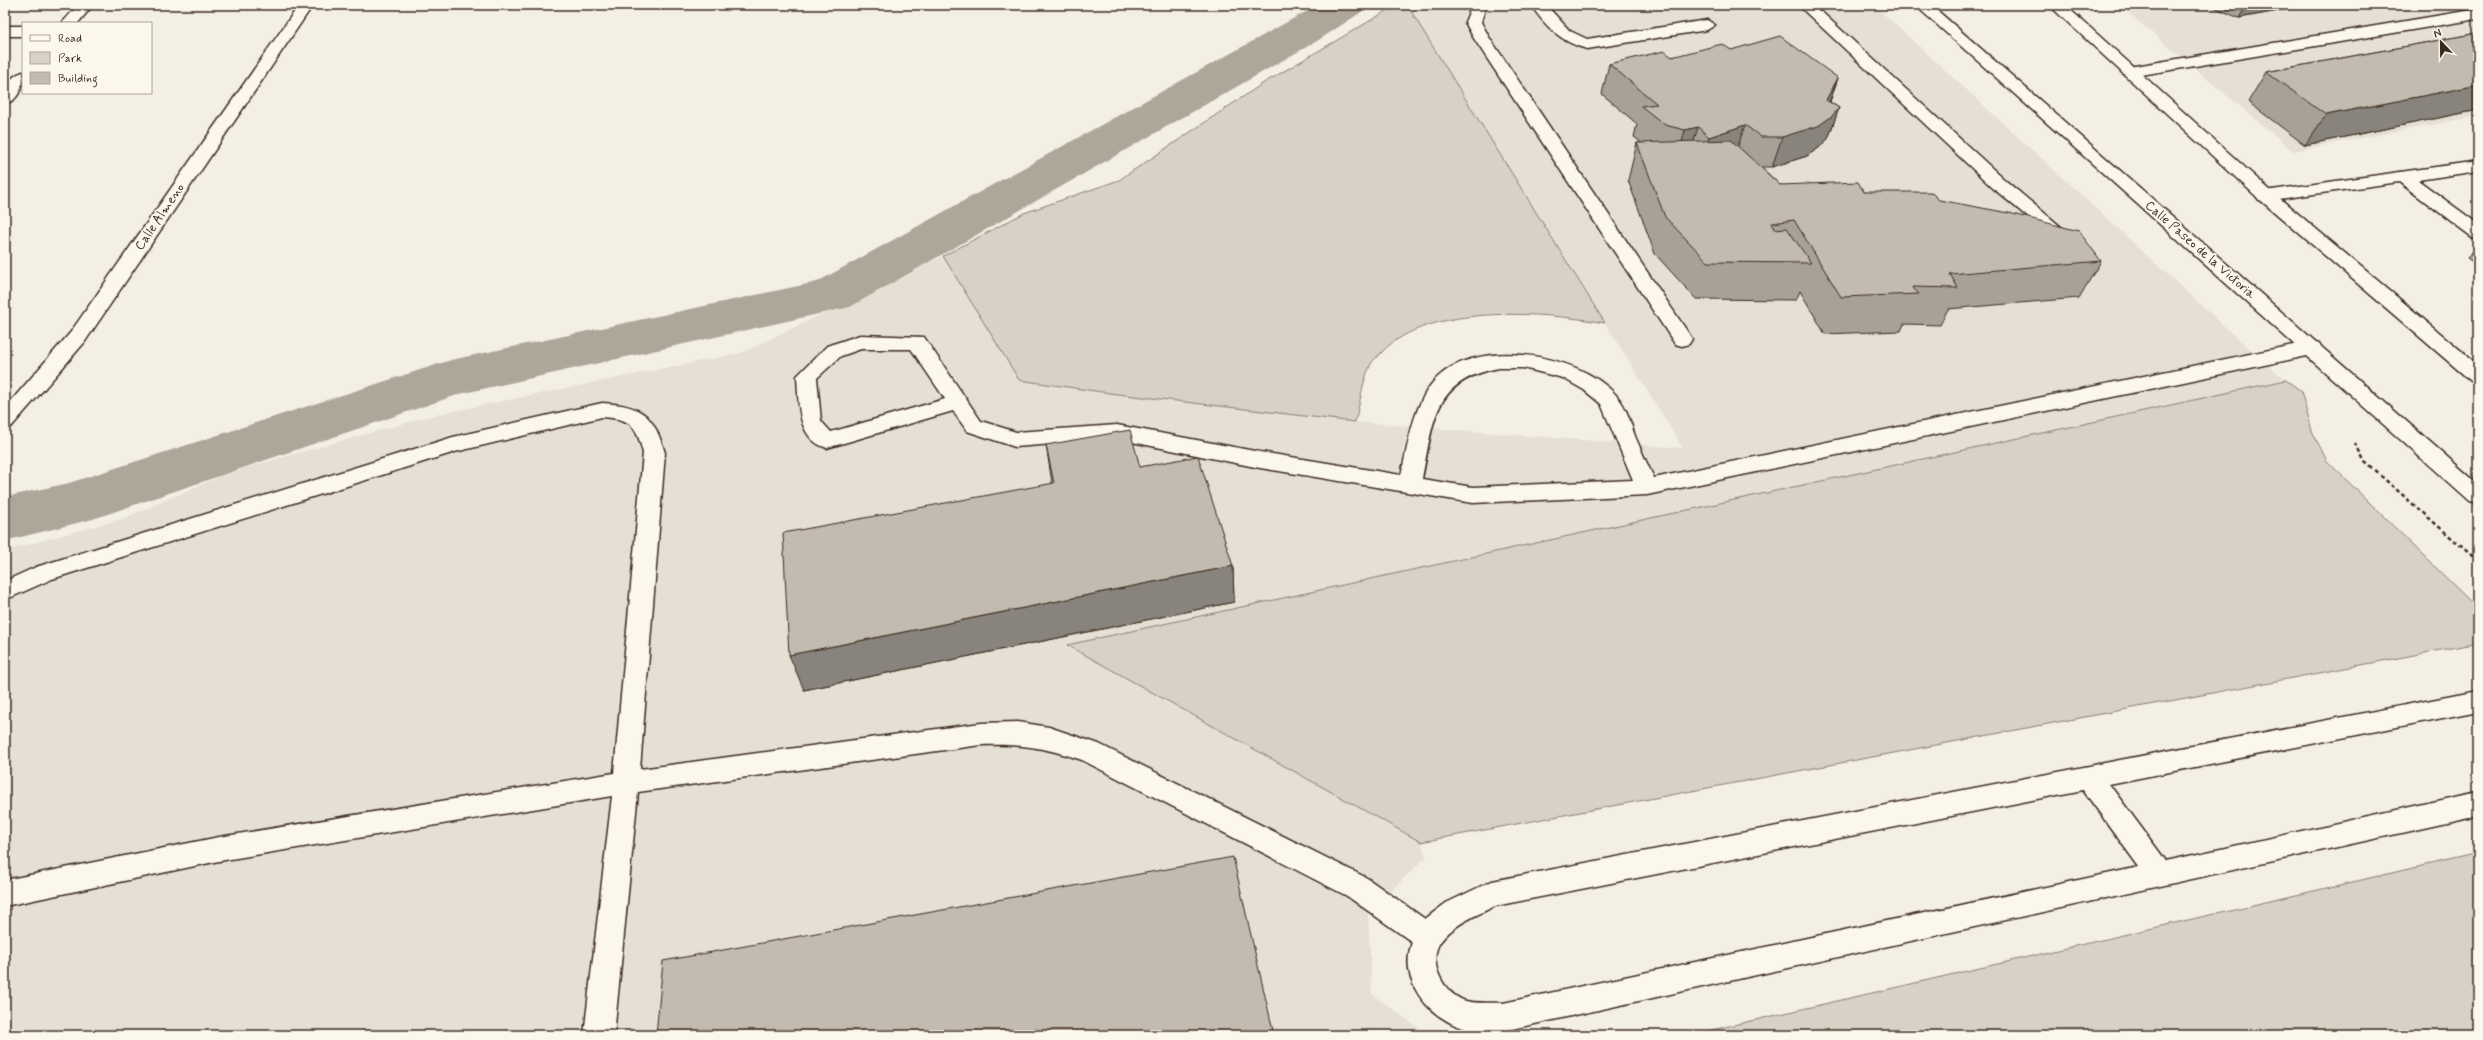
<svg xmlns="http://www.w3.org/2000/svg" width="2483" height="1040" font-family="Mynerve,sans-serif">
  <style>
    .built { fill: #e5dfd4 }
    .green { fill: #d8d1c6; stroke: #8a7e72 }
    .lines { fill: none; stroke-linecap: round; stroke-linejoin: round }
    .canal { fill: #afa69a; fill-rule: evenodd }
    .minor-casing { stroke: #3b2a1e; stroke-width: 3 }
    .major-casing { stroke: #3b2a1e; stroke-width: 3 }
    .path { stroke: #3b2a1e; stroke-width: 2.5; stroke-dasharray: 4 3; stroke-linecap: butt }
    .minor { fill: #fbf7ec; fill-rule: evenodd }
    .major { fill: #fbf7ec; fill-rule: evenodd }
    .wall { fill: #a8a197; stroke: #3b2a1e }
    .shaded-wall { fill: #88837b; stroke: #3b2a1e }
    .building { fill: #c3bbb0; stroke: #3b2a1e }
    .labels { text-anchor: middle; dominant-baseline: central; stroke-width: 3.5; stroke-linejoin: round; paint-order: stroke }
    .street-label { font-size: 13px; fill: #3b2a1e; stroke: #fbf7ec }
  </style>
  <rect width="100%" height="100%" fill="#f3efe4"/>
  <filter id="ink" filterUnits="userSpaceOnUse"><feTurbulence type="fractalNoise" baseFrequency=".025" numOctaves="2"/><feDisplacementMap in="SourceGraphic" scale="8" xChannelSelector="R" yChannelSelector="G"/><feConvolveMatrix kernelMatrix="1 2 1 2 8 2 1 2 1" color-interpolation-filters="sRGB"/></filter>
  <g filter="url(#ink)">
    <path class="built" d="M1407,5H1874L2236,337L2286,380L1067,645L1421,842L1426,857L1368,913L1372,994L1428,1035H5V551L125,518L230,472L434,415L741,353L943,256L1019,380L1109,393L1355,422L1683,448Z
      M2119,5H2478V116L2293,151Z"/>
    <path class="green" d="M1397,5H1407L1605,323C1543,312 1429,303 1382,352C1378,356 1372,361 1370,366C1362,382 1360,404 1355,422L1109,393L1019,380L943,256L1024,213L1119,180L1262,84Z
      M2286,380L2301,391L2312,431L2327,461L2478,609V643L1421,842L1067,645Z
      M2478,853V1035H1690Z"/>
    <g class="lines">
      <path class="canal" d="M1318,5H1366L1360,13L1317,41L850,307L460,394L93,519L5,541V497L69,483L451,360L817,282Z"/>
      <g class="minor-casing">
        <path id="minor" d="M78,5H93L78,23H62Z
          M299,5H313L84,343L12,426L5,428V408L70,333Z
          M1472,5H1486L1481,22L1489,37L1689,334L1692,339L1689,344L1682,346L1675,344L1473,37L1465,22Z
          M1531,5H1546L1570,31L1587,39L1707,20L1715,25L1707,30L1587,49C1561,42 1545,26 1531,5Z
          M1798,5H1814L2006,181L2073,237L2076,241L2073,245H2061L1994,189Z
          M2478,9V19L2129,77L2121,72L2129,67Z
          M5,26H23V36H5Z
          M23,72C23,85 20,100 5,104C5,91 8,76 23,72Z
          M2478,161V171L2418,180L2478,224V239L2472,237L2399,182L2265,201L2259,200L2256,196L2259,192L2265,191Z
          M860,335L924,337L981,421L1016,432L1117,425L1260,452L1401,475C1408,446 1412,411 1430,386C1468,334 1578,352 1616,395C1627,407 1630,422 1635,436C1641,450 1647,464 1654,478L2312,341L2319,343L2322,348L2319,353L2312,355L1647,495L1473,503L1260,468L1117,439L1015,447L967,431L953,411L827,448C796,439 799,402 797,376L827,346ZM861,349H911L945,399L831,432L821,421L817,378L841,356ZM1499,368H1523L1563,378L1584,390L1601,404L1633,480L1473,487L1422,479C1434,421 1432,381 1499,368Z
          M602,403C642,405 654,415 665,453L640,769L981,723L1018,722L1049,727L1099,744L1367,878L1425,919L1446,903L1492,881L2478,691V711L2109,784L2166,861L2478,792V816L1503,1031C1491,1031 1478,1033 1466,1029C1429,1018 1398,982 1412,942L1347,896L1082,760C1044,747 1021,744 981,745L638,792L614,1035H584L612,796L219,861L5,906V880L219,837L614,773L643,453C636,425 632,419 602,417L455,452L52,579L5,600V581L36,567L453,437ZM2083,790L2139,867L1503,1003C1491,1002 1478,1004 1466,1001C1444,995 1426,961 1441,941C1454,924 1477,915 1495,906Z"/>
      </g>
      <g class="major-casing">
        <path id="major" d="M1915,5H1931L2478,484V504L2470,502Z
          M2049,5H2065L2271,191L2478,365V383L2471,381L2258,198Z"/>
      </g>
      <path class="path" d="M2355,443L2365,462L2478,561"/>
      <use href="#minor" class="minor"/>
      <use href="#major" class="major"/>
    </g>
    <path class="wall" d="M2209,5H2311L2239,18Z
      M2478,33V110L2305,145L2248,102L2266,72Z
      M1731,50L1838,78L1830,102L1839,108L1828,139L1820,147L1807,156L1772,167H1761L1780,185L1864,192L1939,200L2101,261L2079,298L1948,309L1940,325L1904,324L1901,331L1825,334L1800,291L1796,300L1696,299L1655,254L1628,180L1637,143H1642L1634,137L1637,124L1602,94L1609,64Z
      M2478,245V266L2467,258Z
      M1046,445L1233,566L1234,602L804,690L1052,483Z"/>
    <path class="shaded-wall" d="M2247,5H2311L2239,18Z
      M1838,78L1827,108H1839L1828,139L1820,147L1807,156L1772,167L1782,137L1826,100Z
      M2478,85V110L2305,145L2326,115Z
      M1745,125L1735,155L1700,168L1709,137Z
      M1698,127L1689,157L1677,161L1685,130Z
      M1233,566L1234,602L804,690L789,655Z"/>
    <path class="building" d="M2478,33V85L2326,115L2266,72Z
      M1780,36L1838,78L1826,100L1839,108L1831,117L1818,126L1782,137H1761L1745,125L1709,137L1698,127L1685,130L1665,125L1641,106L1657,104L1609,64L1664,51L1672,57L1722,44L1731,50Z
      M1731,140L1780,185L1858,182L1864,192H1931L1939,200L2009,213L2079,231L2101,261L1950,274L1958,288L1912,287L1919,294L1841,297L1794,220L1772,223L1775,229L1787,228L1811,263L1708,262L1665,217L1637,143Z
      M1130,430L1140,467L1198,456L1233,566L789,655L783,533L1054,483L1046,445Z
      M1233,857L1274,1035H656L663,961Z"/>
  </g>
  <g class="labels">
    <g class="street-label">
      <text transform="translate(160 217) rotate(-56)">Calle Almeno</text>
      <text transform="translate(2200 250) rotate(41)">Calle Paseo de la Victoria</text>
    </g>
  </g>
  <rect width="2483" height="1040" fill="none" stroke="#fbf7ec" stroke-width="20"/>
  <rect x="10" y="10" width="2463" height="1020" fill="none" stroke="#3b2a1e" stroke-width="1.5" filter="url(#ink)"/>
  <rect x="22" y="22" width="130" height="72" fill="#fbf7ec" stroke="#aea59a"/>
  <rect x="30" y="35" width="20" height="6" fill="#fbf7ec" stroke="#aea59a"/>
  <text x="58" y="42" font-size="12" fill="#3b2a1e">Road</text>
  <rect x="30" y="52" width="20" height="12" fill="#d8d1c6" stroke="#aea59a"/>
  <text x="58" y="62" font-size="12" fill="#3b2a1e">Park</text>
  <rect x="30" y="72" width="20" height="12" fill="#c3bbb0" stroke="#aea59a"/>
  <text x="58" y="82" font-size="12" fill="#3b2a1e">Building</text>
  <g transform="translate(2441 42) rotate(338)" stroke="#fbf7ec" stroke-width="3" paint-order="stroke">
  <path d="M0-3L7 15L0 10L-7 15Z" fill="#3b2a1e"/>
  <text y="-6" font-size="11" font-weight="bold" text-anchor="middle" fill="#3b2a1e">N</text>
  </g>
</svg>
